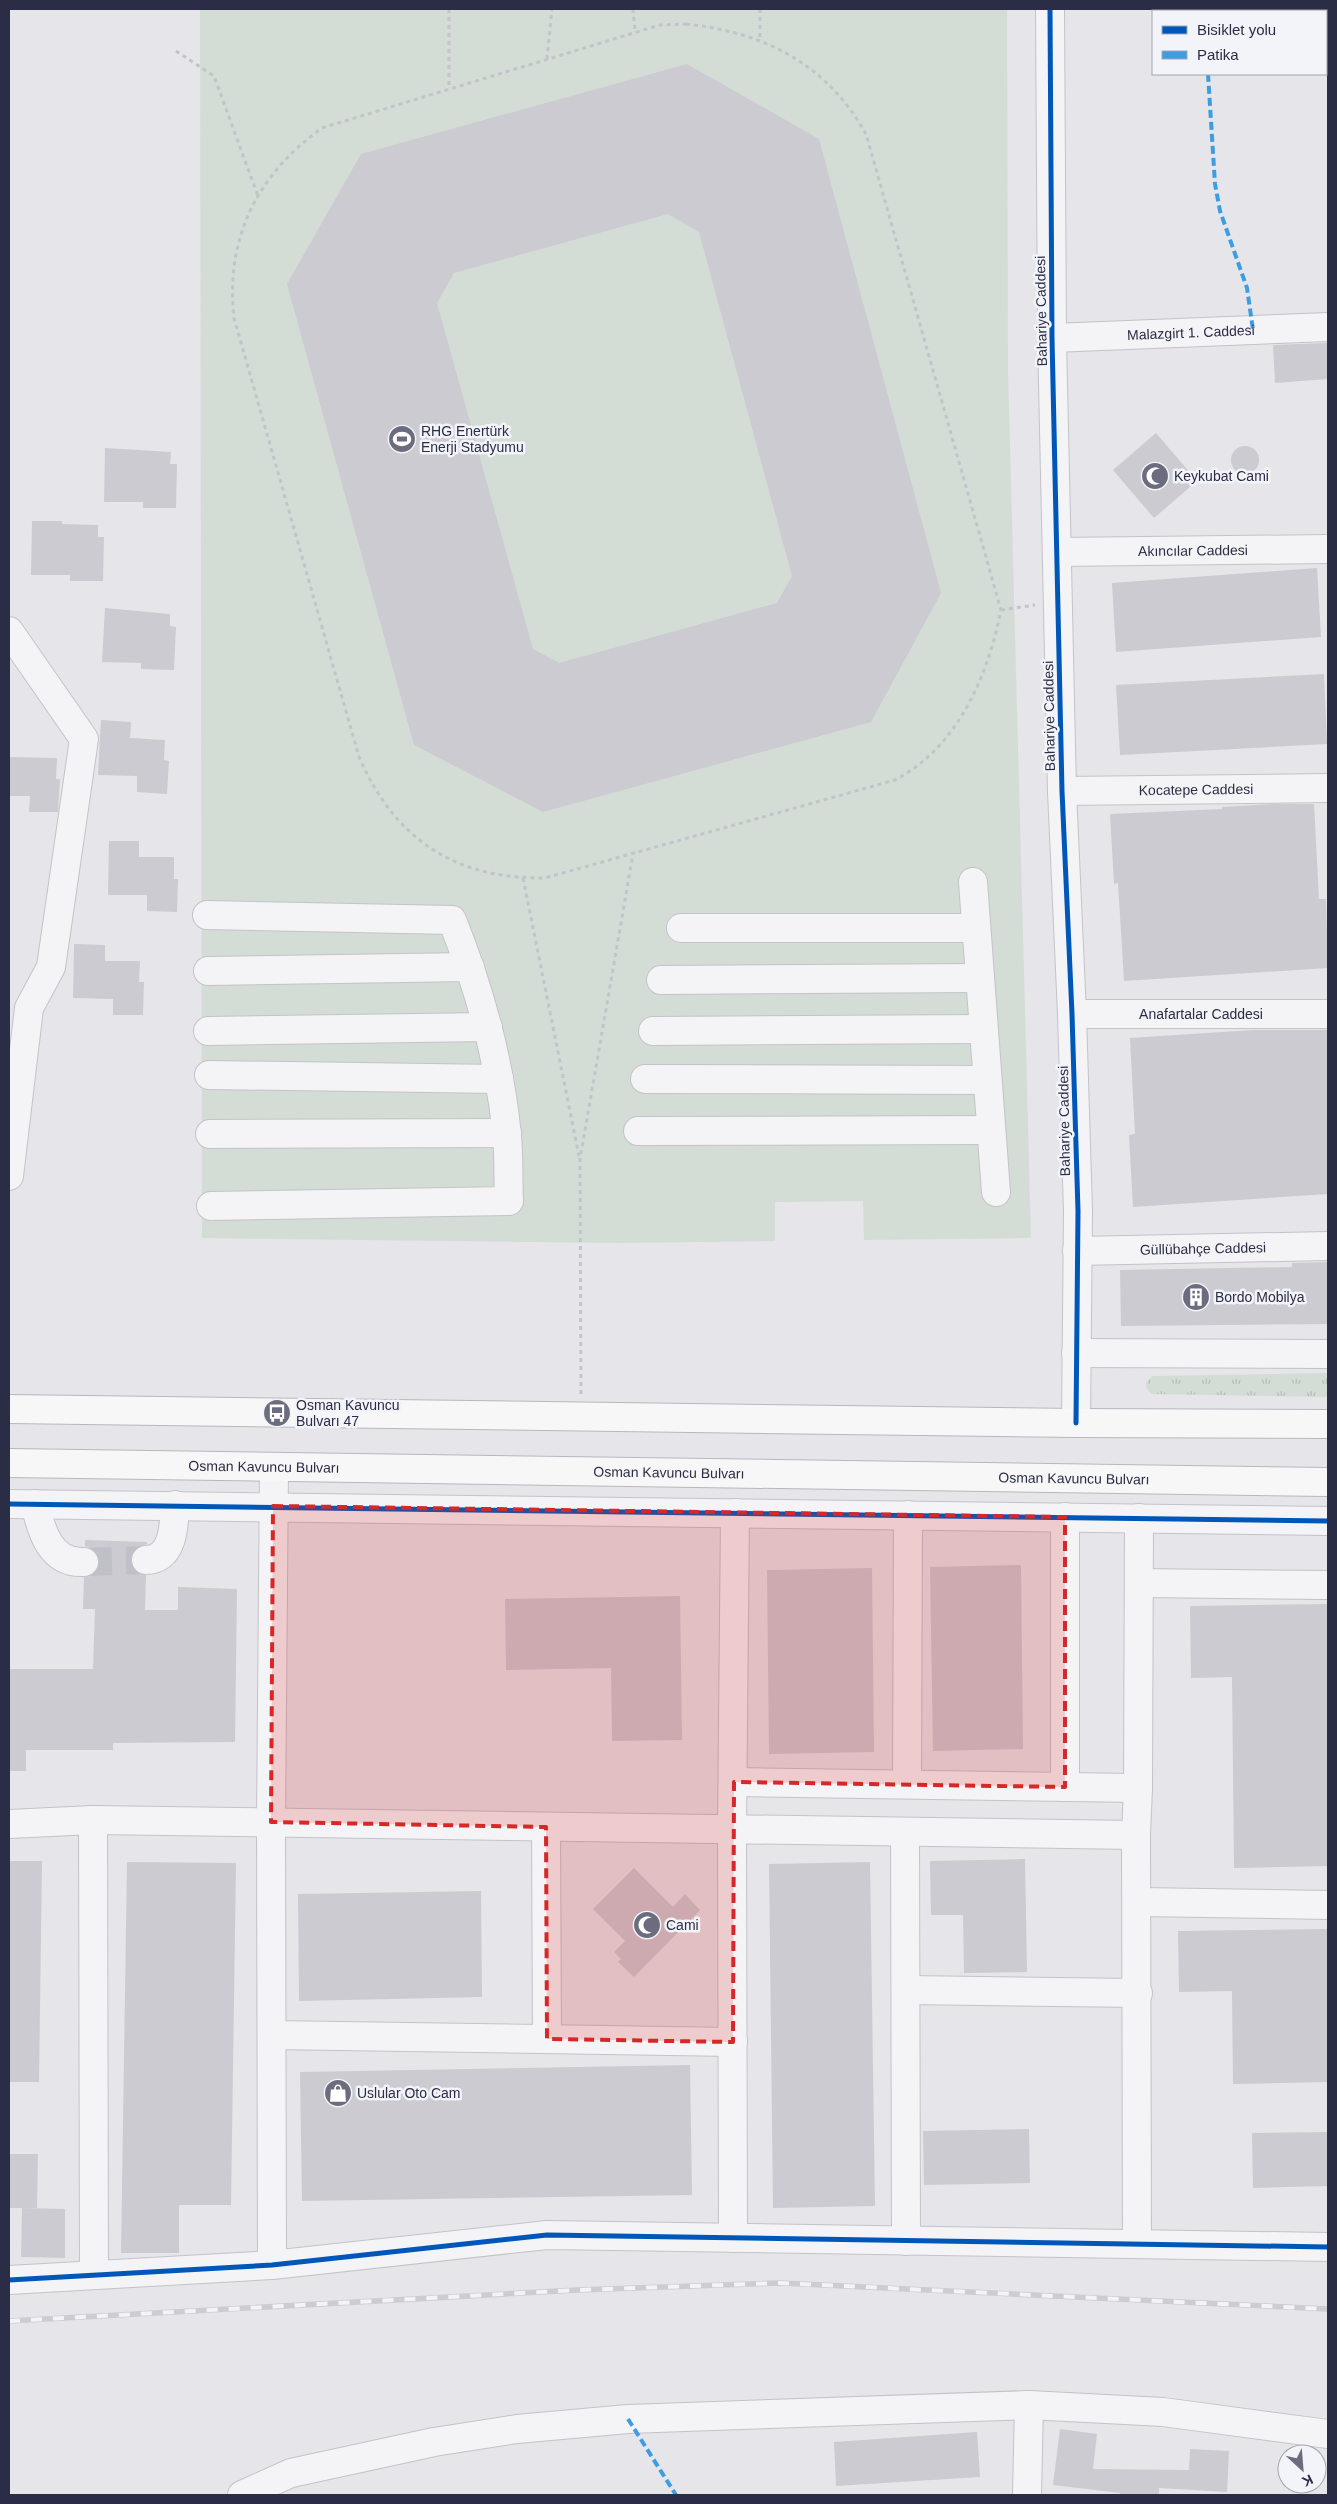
<svg xmlns="http://www.w3.org/2000/svg" width="1337" height="2504" font-family="Helvetica,sans-serif">
  <style>
    .grass { fill: url(#grass-tufts) }
    .garden { fill: #d3ddd5 }
    .building { fill: #cbcbd1; fill-rule: evenodd }
    .lines { fill: none; stroke-linecap: round; stroke-linejoin: round }
    .minor-tunnel { stroke: #c0c0c9; stroke-width: 28; stroke-dasharray: 28 14; stroke-linecap: butt }
    .minor-casing { stroke: #c3c3c8; stroke-width: 30 }
    .highway-casing { stroke: #b7b8bf; stroke-width: 30 }
    .path { stroke: #c3c4c9; stroke-width: 3; stroke-dasharray: 4 4; stroke-linecap: butt }
    .minor { stroke: #f4f4f6; stroke-width: 28 }
    .highway { stroke: #f7f7f8; stroke-width: 28 }
    .rail-casing { stroke: #cdcdd1; stroke-width: 5.5 }
    .rail { stroke: #f3f4f9; stroke-width: 4; stroke-dasharray: 11; stroke-linecap: butt }
    .quiet { stroke: #3d9de3; stroke-width: 4; stroke-dasharray: 8 4; stroke-linecap: butt }
    .cycleway-casing { stroke: #f3f4f9; stroke-width: 8 }
    .cycleway { stroke: #0057b8; stroke-width: 5 }
    .marked { fill: #d62828; fill-opacity: 0.2; stroke: #d62828; stroke-width: 4; stroke-dasharray: 10 6; stroke-linejoin: round }
    .labels { text-anchor: middle; dominant-baseline: central; stroke-width: 5; stroke-linejoin: round; paint-order: stroke }
    .street-label { font-size: 14px; fill: #2a2d45; stroke: #f3f4f9 }
    .poi-label { font-size: 14px; fill: #2a2d45; stroke: #f3f4f9; text-anchor: start }
  </style>
  <defs>
    <pattern id="grass-tufts" width="24" height="20" patternUnits="userSpaceOnUse" patternTransform="scale(1.25)"><rect width="24" height="20" fill="#d3ddd5"/><path d="M3 7l-1-3M5 7V3M7 7l1-3M15 17l-1-3M17 17v-4M19 17l1-3" fill="none" stroke="#b5beb8"/></pattern>
  </defs>
  <rect width="100%" height="100%" fill="#e5e5ea"/>
  <path class="grass" d="M1328,1373V1397L1152,1394L1146,1388L1147,1381L1153,1376Z"/>
  <path class="garden" d="M200,9H1007L1008,370L1031,1238L864,1240L863,1201L775,1202V1241L617,1243L202,1238Z"/>
  <path class="building" d="M687,64L819,139L941,593L871,722L543,812L414,745L287,284L361,154ZM668,214L699,232L792,576L777,603L559,663L533,649L437,303L454,273Z
    M1328,343V379L1275,383L1273,345Z
    M1156,433L1197,481L1154,518L1113,470Z
    M1231 460a14 14 0 1 1 28 0a14 14 0 1 1-28 0Z
    M105,448L171,452L170,464H177L176,508H143V502H104Z
    M32,521H62V524L98,525V537H104L103,581H70V575H31Z
    M1317,568L1321,637L1116,652L1112,583Z
    M105,608L170,614V626L176,627L174,670L141,669V663L102,662Z
    M1324,674L1327,744L1120,755L1116,685Z
    M101,720L131,722L130,738L165,740L164,760L169,761L167,794L137,792V776L98,775Z
    M9,757L57,758L56,779H60L58,812H29L30,796H9Z
    M1274,804H1314L1319,899H1326L1328,968L1124,981L1118,883L1114,884L1110,814L1222,809V807Z
    M109,841H139V857H174V879H178L177,912L147,911V895H108Z
    M74,944L105,945V961H140L139,982H144L143,1015H113V999L73,998Z
    M1253,1030H1328V1194L1133,1207L1129,1135L1135,1134L1130,1038Z
    M1328,1262V1324L1121,1326L1120,1270L1292,1267V1263Z
    M85,1540L147,1542V1544L135,1549L131,1555V1563L135,1571L146,1575L145,1610H178V1587L237,1589L235,1742L113,1743V1750H26V1771H9V1669H93L95,1609H83L84,1577L91,1576L97,1571L100,1563L98,1556L93,1549L85,1546Z
    M1021,1565L1023,1749L933,1751L930,1567Z
    M872,1568L874,1752L769,1754L767,1570Z
    M680,1596L682,1740L612,1741L611,1668L506,1670L505,1599Z
    M1328,1604V1866L1234,1868L1232,1677L1191,1678L1190,1606Z
    M1025,1859L1027,1972L964,1973L963,1915H931L930,1861Z
    M9,1861H42L39,2082H9Z
    M127,1862L236,1863L231,2205H179V2253H121Z
    M870,1862L875,2206L773,2208L769,1864Z
    M634,1868L673,1907L685,1894L700,1910L634,1977L618,1962L621,1959L614,1952L625,1941L593,1909Z
    M481,1891L482,1997L299,2001L298,1894Z
    M1328,1929V2082L1233,2084L1232,1991L1179,1992L1178,1931Z
    M690,2065L692,2195L302,2201L300,2072Z
    M1029,2129L1030,2183L924,2185L923,2131Z
    M1328,2132V2186L1253,2188L1252,2133Z
    M9,2154H38L37,2208H9Z
    M22,2208L65,2209V2258L21,2257Z
    M1060,2429L1097,2434L1093,2469L1189,2470L1190,2449L1229,2451L1227,2492L1159,2488V2495H1120V2493L1053,2485Z
    M977,2432L980,2477L836,2486L834,2442Z"/>
  <g class="lines">
    <path class="minor-tunnel" d="M84,1562L146,1560"/>
    <g class="minor-casing">
      <g id="minor">
        <path d="M1050,9L1052,338L1062,791L1072,1014L1078,1211L1076,1423"/>
        <path id="s1" d="M1052,338L1328,327"/>
        <path id="s2" d="M1057,552L1328,549"/>
        <path d="M9,631L84,739L51,967L29,1008L9,1176"/>
        <path id="s3" d="M1062,791L1328,788"/>
        <path d="M973,882L996,1192"/>
        <path d="M207,915L452,920C480,990 500,1061 507,1136C509,1157 508,1180 509,1201L211,1206"/>
        <path d="M681,928H976"/>
        <path d="M208,971L470,967"/>
        <path d="M661,980L980,978"/>
        <path id="s4" d="M1072,1014H1328"/>
        <path d="M208,1031L488,1027"/>
        <path d="M653,1031L983,1029"/>
        <path d="M209,1075L499,1079"/>
        <path d="M645,1079L986,1080"/>
        <path d="M638,1131L990,1130"/>
        <path d="M210,1134L507,1133"/>
        <path id="s5" d="M1077,1251L1328,1246"/>
        <path d="M1076,1353L1328,1354"/>
        <path d="M9,1504L1328,1521"/>
        <path d="M35,1504C41,1530 50,1564 84,1562"/>
        <path d="M146,1560C174,1559 174,1525 175,1505"/>
        <path d="M1139,1583L1328,1585"/>
        <path d="M734,1782L1138,1788"/>
        <path d="M907,1784L908,1515"/>
        <path d="M1065,1787V1517"/>
        <path d="M93,1820L94,2275"/>
        <path d="M9,1824L93,1820L1136,1835"/>
        <path d="M546,1827L547,2039"/>
        <path d="M905,1832L906,2241"/>
        <path d="M1138,1902L1328,1905"/>
        <path d="M907,1990L1138,1993"/>
        <path d="M272,2035L733,2042"/>
        <path d="M733,2238L732,1829L735,1513"/>
        <path d="M1137,2244L1136,1835L1138,1788L1139,1518"/>
        <path d="M272,2265L271,1822L274,1467"/>
        <path d="M9,2280L272,2265L547,2235L1328,2247"/>
        <path d="M242,2495L291,2473L434,2442L517,2429L628,2419L1029,2405L1163,2412L1328,2434"/>
        <path d="M1027,2495L1029,2405"/>
      </g>
    </g>
    <g class="highway-casing">
      <g id="highway">
        <path d="M9,1409L1076,1423L1328,1424"/>
        <path id="s6" d="M9,1463L1328,1482"/>
      </g>
    </g>
    <path class="path" d="M449,9V89
      M633,9L635,32
      M760,9V40
      M686,24C764,32 827,64 866,134L1001,610C988,676 957,748 895,780L545,878C454,879 395,839 359,757L234,318C225,237 258,174 322,128L660,25Z
      M176,51L214,76L258,196
      M547,59L552,9
      M1001,610L1035,605
      M523,878L579,1156
      M581,1394L580,1159L633,854"/>
    <use href="#minor" class="minor"/>
    <use href="#highway" class="highway"/>
    <g class="rail-casing">
      <path id="rail" d="M9,2321L577,2290L780,2283L1328,2309"/>
    </g>
    <use href="#rail" class="rail"/>
    <path class="quiet" d="M1205,9V11
      M1208,74L1215,184L1220,211L1247,288L1253,330
      M628,2419L676,2495"/>
    <g class="cycleway-casing">
      <path id="cycleway" d="M1050,9L1052,338L1062,791L1072,1014L1078,1211L1076,1423
        M9,1504L1328,1521
        M9,2280L272,2265L547,2235L1328,2247"/>
    </g>
    <use href="#cycleway" class="cycleway"/>
  </g>
  <path class="marked" d="M273,1506L1065,1517V1787L734,1782L733,2042L547,2039L546,1827L271,1822Z"/>
  <defs>
    <g id="stadium-disc" transform="scale(1.4375)"><circle r="9.5" fill="#6b6d7f" stroke="#f3f4f9"/><path d="M0-5a6.5 5 0 1 0 0 10a6.5 5 0 1 0 0-10ZM-3.5-1.8h7v3.6h-7Z" fill="#fff"/></g>
    <g id="mosque-disc" transform="scale(1.4375)"><circle r="9.5" fill="#6b6d7f" stroke="#f3f4f9"/><path d="M3.5-4.9A6 6 0 1 0 3.5 4.9A5 5 0 1 1 3.5-4.9Z" fill="#fff"/></g>
    <g id="building-disc" transform="scale(1.4375)"><circle r="9.5" fill="#6b6d7f" stroke="#f3f4f9"/><path d="M-4-6H4V6H1V3H-1V6H-4ZM-2.5-4.3h1.7v1.8h-1.7ZM.8-4.3h1.7v1.8H.8ZM-2.5-1h1.7V.8h-1.7ZM.8-1h1.7V.8H.8Z" fill="#fff"/></g>
    <g id="bus-disc" transform="scale(1.4375)"><circle r="9.5" fill="#6b6d7f" stroke="#f3f4f9"/><path d="M-5-6H5V4H4V6H2V4H-2V6H-4V4H-5ZM-3.5-4V0h7V-4ZM-3.5 1.2v1.5H-2V1.2ZM2 1.2v1.5H3.5V1.2Z" fill="#fff"/></g>
    <g id="shop-disc" transform="scale(1.4375)"><circle r="9.5" fill="#6b6d7f" stroke="#f3f4f9"/><path d="M-5-2.5h2.3a2.7 3.5 0 0 1 5.4 0H5L5.5 6h-11ZM-1.5-2.5h3a1.5 2.3 0 0 0-3 0Z" fill="#fff"/></g>
  </defs>
  <g fill-rule="evenodd">
    <use href="#stadium-disc" x="402" y="439"/>
    <use href="#mosque-disc" x="1155" y="476"/>
    <use href="#building-disc" x="1196" y="1297"/>
    <use href="#bus-disc" x="277" y="1413"/>
    <use href="#mosque-disc" x="647" y="1925"/>
    <use href="#shop-disc" x="338" y="2093"/>
  </g>
  <g class="labels">
    <g class="street-label">
      <text transform="translate(1041 311) rotate(-91)">Bahariye Caddesi</text>
      <text stroke="none"><textPath href="#s1" startOffset="139">Malazgirt 1. Caddesi</textPath></text>
      <text stroke="none"><textPath href="#s2" startOffset="136">Akıncılar Caddesi</textPath></text>
      <text transform="translate(1049 716) rotate(-91)">Bahariye Caddesi</text>
      <text stroke="none"><textPath href="#s3" startOffset="134">Kocatepe Caddesi</textPath></text>
      <text stroke="none"><textPath href="#s4" startOffset="129">Anafartalar Caddesi</textPath></text>
      <text transform="translate(1064 1121) rotate(-91)">Bahariye Caddesi</text>
      <text stroke="none"><textPath href="#s5" startOffset="126">Güllübahçe Caddesi</textPath></text>
      <text stroke="none"><textPath href="#s6" startOffset="255">Osman Kavuncu Bulvarı</textPath></text>
      <text stroke="none"><textPath href="#s6" startOffset="660">Osman Kavuncu Bulvarı</textPath></text>
      <text stroke="none"><textPath href="#s6" startOffset="1065">Osman Kavuncu Bulvarı</textPath></text>
    </g>
    <g class="poi-label">
      <text x="421" y="431">RHG Enertürk<tspan x="421" dy="16">Enerji Stadyumu</tspan></text>
      <text x="1174" y="476">Keykubat Cami</text>
      <text x="1215" y="1297">Bordo Mobilya</text>
      <text x="296" y="1405">Osman Kavuncu<tspan x="296" dy="16">Bulvarı 47</tspan></text>
      <text x="666" y="1925">Cami</text>
      <text x="357" y="2093">Uslular Oto Cam</text>
    </g>
  </g>
  <rect width="1337" height="2504" fill="none" stroke="#2a2d45" stroke-width="20"/>
  <rect x="1152" y="10" width="175" height="65" fill="#f3f4f9" stroke="#a3a4b1"/>
  <rect x="1162" y="26" width="25" height="8" fill="#0057b8" stroke="#a3a4b1"/>
  <text x="1197" y="35" font-size="15" fill="#2a2d45">Bisiklet yolu</text>
  <rect x="1162" y="51" width="25" height="8" fill="#3d9de3" stroke="#a3a4b1"/>
  <text x="1197" y="60" font-size="15" fill="#2a2d45">Patika</text>
  <g transform="translate(1302 2469) rotate(154)"><circle r="24" fill="#f3f4f9" stroke="#a3a4b1"/>
  <path d="M0-4L9 19L0 12L-9 19Z" fill="#6b6d7f"/>
  <text y="-8" font-size="14" font-weight="bold" text-anchor="middle" fill="#2a2d45">K</text>
  </g>
</svg>
